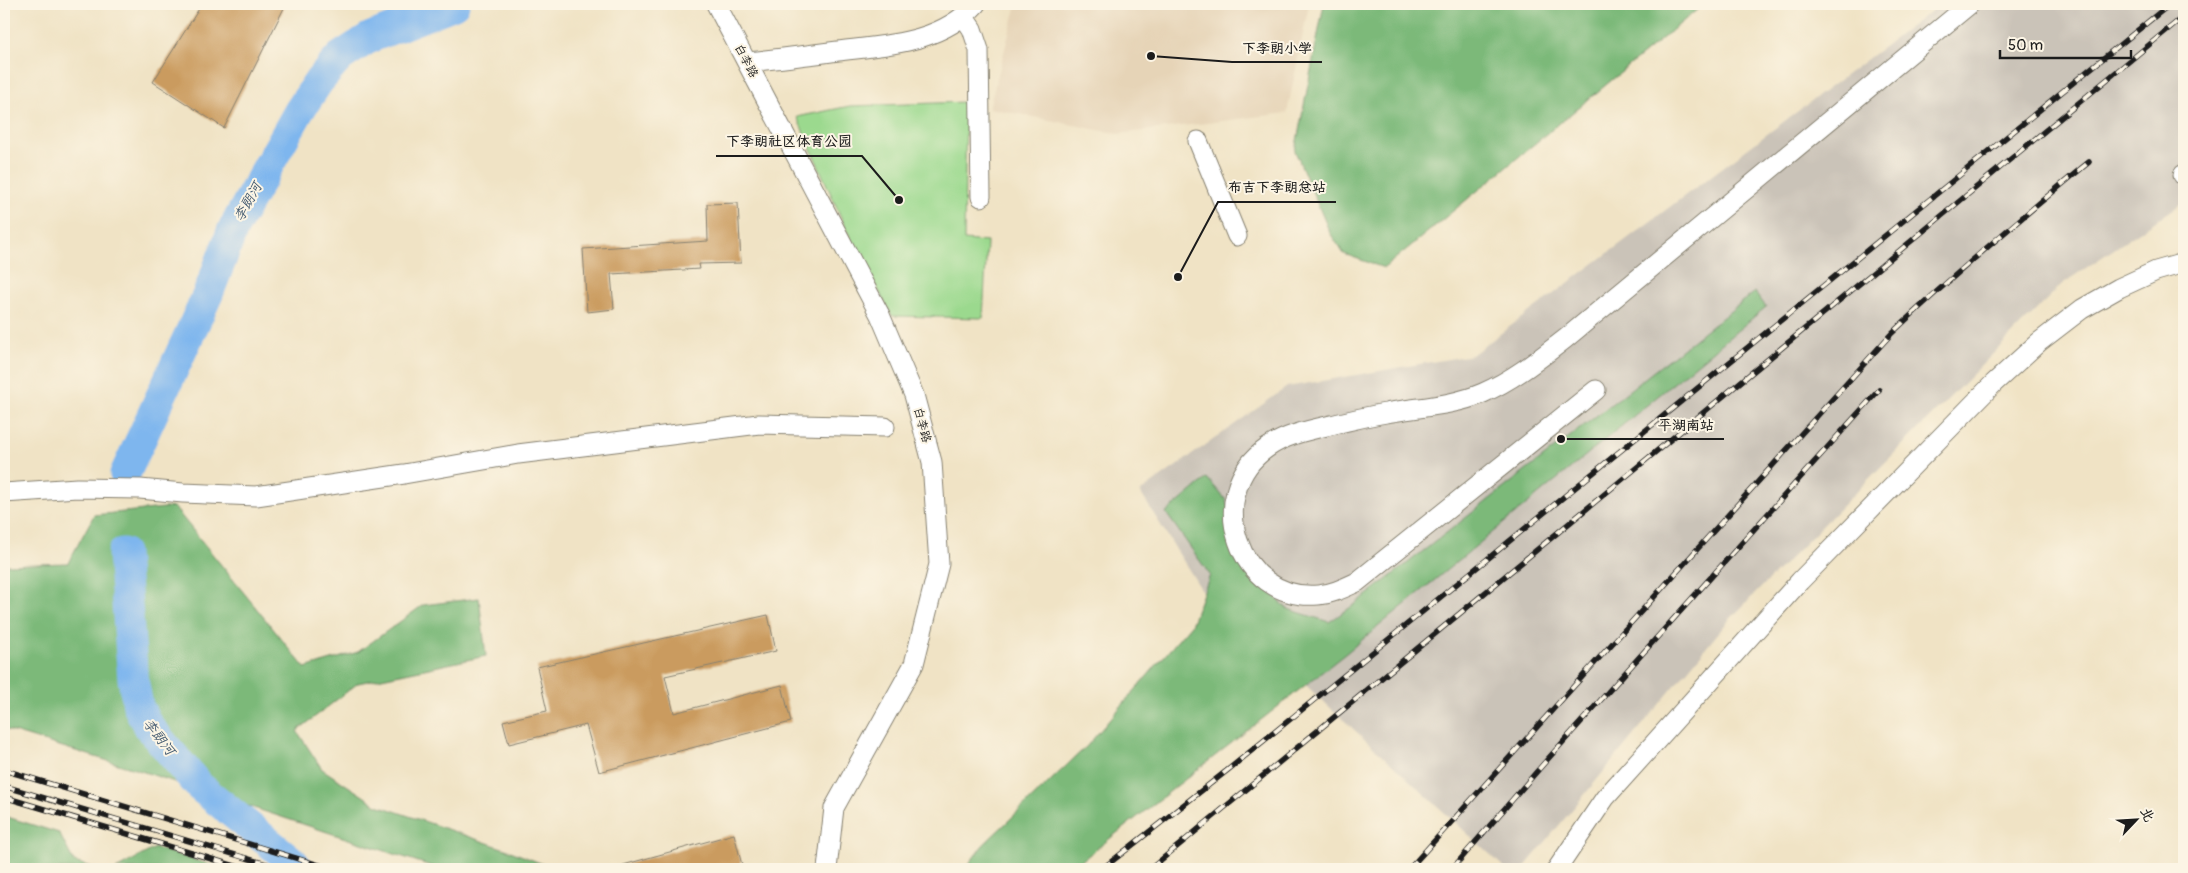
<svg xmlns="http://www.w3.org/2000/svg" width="2188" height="873" font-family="Pangolin,'LXGW WenKai TC',sans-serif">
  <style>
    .built { fill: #e6d4b7 }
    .industrial { fill: #cac3b8 }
    .green { fill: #9bd98e; stroke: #5c7a55 }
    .forest { fill: #7cb979; stroke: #4c6a4a }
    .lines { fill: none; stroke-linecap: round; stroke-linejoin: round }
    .river { stroke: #7eb6ee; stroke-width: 31 }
    .building { fill: #ca9b5f }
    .minor-casing { stroke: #868070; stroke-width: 21 }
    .minor { stroke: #fff; stroke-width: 19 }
    .rail-casing { stroke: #1c1c1c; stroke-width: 5.5 }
    .rail { stroke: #fcf5e5; stroke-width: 4; stroke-dasharray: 11; stroke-linecap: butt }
    .labels { text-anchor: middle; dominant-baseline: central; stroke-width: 4; stroke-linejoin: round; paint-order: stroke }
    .street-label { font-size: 12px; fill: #1c1c1c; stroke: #fcf5e5 }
    .water-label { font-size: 14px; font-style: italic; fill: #435a70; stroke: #fcf5e5 }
    .leader { fill: none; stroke: #1c1c1c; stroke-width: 2 }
    .callout-dot { fill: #1c1c1c; stroke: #fcf5e5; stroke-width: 2 }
    .callout-label { font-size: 14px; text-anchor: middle; font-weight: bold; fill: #1c1c1c; stroke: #fcf5e5; stroke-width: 4; stroke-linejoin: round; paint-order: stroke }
  </style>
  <rect width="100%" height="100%" fill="#fcf5e5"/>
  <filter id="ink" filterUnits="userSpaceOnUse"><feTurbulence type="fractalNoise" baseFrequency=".02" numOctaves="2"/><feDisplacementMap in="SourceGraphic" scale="10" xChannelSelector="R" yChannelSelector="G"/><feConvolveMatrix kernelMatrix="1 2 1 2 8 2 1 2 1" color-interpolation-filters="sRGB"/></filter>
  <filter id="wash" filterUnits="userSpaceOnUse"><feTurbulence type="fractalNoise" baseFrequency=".0096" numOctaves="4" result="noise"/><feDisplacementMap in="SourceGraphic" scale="20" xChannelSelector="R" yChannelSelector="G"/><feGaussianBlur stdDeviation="1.12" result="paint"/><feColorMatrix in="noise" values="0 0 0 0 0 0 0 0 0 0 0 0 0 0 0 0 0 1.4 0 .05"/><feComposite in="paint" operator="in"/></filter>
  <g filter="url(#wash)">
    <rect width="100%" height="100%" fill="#f0e3c5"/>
    <path class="built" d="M1017,4H1309L1287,113L1118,134L989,108Z"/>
    <path class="industrial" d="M1941,4H2184V202L2062,284L1729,620L1523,869H1506L1201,589L1140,492L1287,387L1472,355Z"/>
    <path class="green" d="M966,102L964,240L987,242L983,318L892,316L847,231L797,117L850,106Z"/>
    <path class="forest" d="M1324,4H1704L1384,268L1344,254L1330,233L1295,151Z
      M1755,292L1766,307L1345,654L1071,869H965L983,845L1087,746L1191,625L1210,575L1166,513L1207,478L1226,500L1243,568L1288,609L1329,622L1354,605Z
      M174,507L305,668L358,652L423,605L479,598L486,656L358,683L297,731L322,769L377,805L508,850L555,869H440L141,771L4,729V565L68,563L94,515Z
      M4,816L59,833L74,862L98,869H4Z
      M155,848L224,869H116Z"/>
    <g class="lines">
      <path class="river" d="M125,474L208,294L233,229L299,111L319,81L340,57L369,38L454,4
        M123,553L133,679L138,706L148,726L200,787L293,862L298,869"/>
    </g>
    <g id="blocks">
      <path class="building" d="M202,4H286L224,128L153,82Z
        M738,203L741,263L699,264L700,269L611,274L614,309L587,312L583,249L708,241L707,204Z
        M768,615L776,651L665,676L674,713L782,685L791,722L599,772L586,725L509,744L503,721L547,711L537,667Z
        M734,834L743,869H624L623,865Z"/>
    </g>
  </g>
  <g filter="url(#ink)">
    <use href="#blocks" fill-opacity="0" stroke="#868070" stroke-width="1"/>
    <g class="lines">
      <g class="minor-casing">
        <path id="minor" d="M716,4L880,315L914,395L932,462L939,564L914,664L834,808L827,869
          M964,17L972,29L979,50L981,197
          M747,62C777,59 808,55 838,51C887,45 941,43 976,4
          M1198,141L1237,236
          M2183,175L2184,174
          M1596,390L1357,582C1344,588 1332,594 1318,595C1238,602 1202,493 1267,448C1285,435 1309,430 1331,425C1349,421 1367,416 1386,413C1418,407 1453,406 1483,393C1513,380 1539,359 1565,339L1970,4
          M4,493L77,488L140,489L183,493L256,496L404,474L518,454L759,424L885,427
          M1557,869L1605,798L1800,581L1994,383L2039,342L2082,309L2119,288L2156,271L2184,263"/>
      </g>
      <use href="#minor" class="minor"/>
      <g class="rail-casing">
        <path id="rail" d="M4,770L332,869
          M4,786L283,869
          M4,797L245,869
          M1102,869L1229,769L2170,4
          M1150,869L2184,16
          M1409,869L1892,333C1955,273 2022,217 2089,162
          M1452,869L1546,761L1879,390"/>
      </g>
      <use href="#rail" class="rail"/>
    </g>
  </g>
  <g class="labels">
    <g class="street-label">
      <text transform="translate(746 61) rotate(62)">白李路</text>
      <text transform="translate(922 425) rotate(75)">白李路</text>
    </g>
    <g class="water-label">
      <text transform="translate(248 202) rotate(-61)">李朗河</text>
      <text transform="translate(159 737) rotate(52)">李朗河</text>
    </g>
  </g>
  <path class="leader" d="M1151 56L1232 62H1322M899 200L862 156H716M1178 277L1218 202H1336M1561 439L1648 439H1724"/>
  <g class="callout-dot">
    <circle cx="1151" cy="56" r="5"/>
    <circle cx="899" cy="200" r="5"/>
    <circle cx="1178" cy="277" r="5"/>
    <circle cx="1561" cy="439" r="5"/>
  </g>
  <g class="callout-label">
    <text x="1277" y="53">下李朗小学</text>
    <text x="789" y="146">下李朗社区体育公园</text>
    <text x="1277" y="192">布吉下李朗总站</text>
    <text x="1686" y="430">平湖南站</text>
  </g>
  <rect width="2188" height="873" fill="none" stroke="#fcf5e5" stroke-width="20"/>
  <g transform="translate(2136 820) rotate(65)" stroke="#fcf5e5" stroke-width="4" paint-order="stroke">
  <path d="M0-4L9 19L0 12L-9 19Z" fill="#1c1c1c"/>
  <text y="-8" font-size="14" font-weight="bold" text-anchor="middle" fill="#1c1c1c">北</text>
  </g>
  <path d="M2000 50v8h131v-8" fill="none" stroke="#1c1c1c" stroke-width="2.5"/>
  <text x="2008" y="50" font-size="15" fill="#1c1c1c" stroke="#fcf5e5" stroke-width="4" paint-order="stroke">50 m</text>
</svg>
